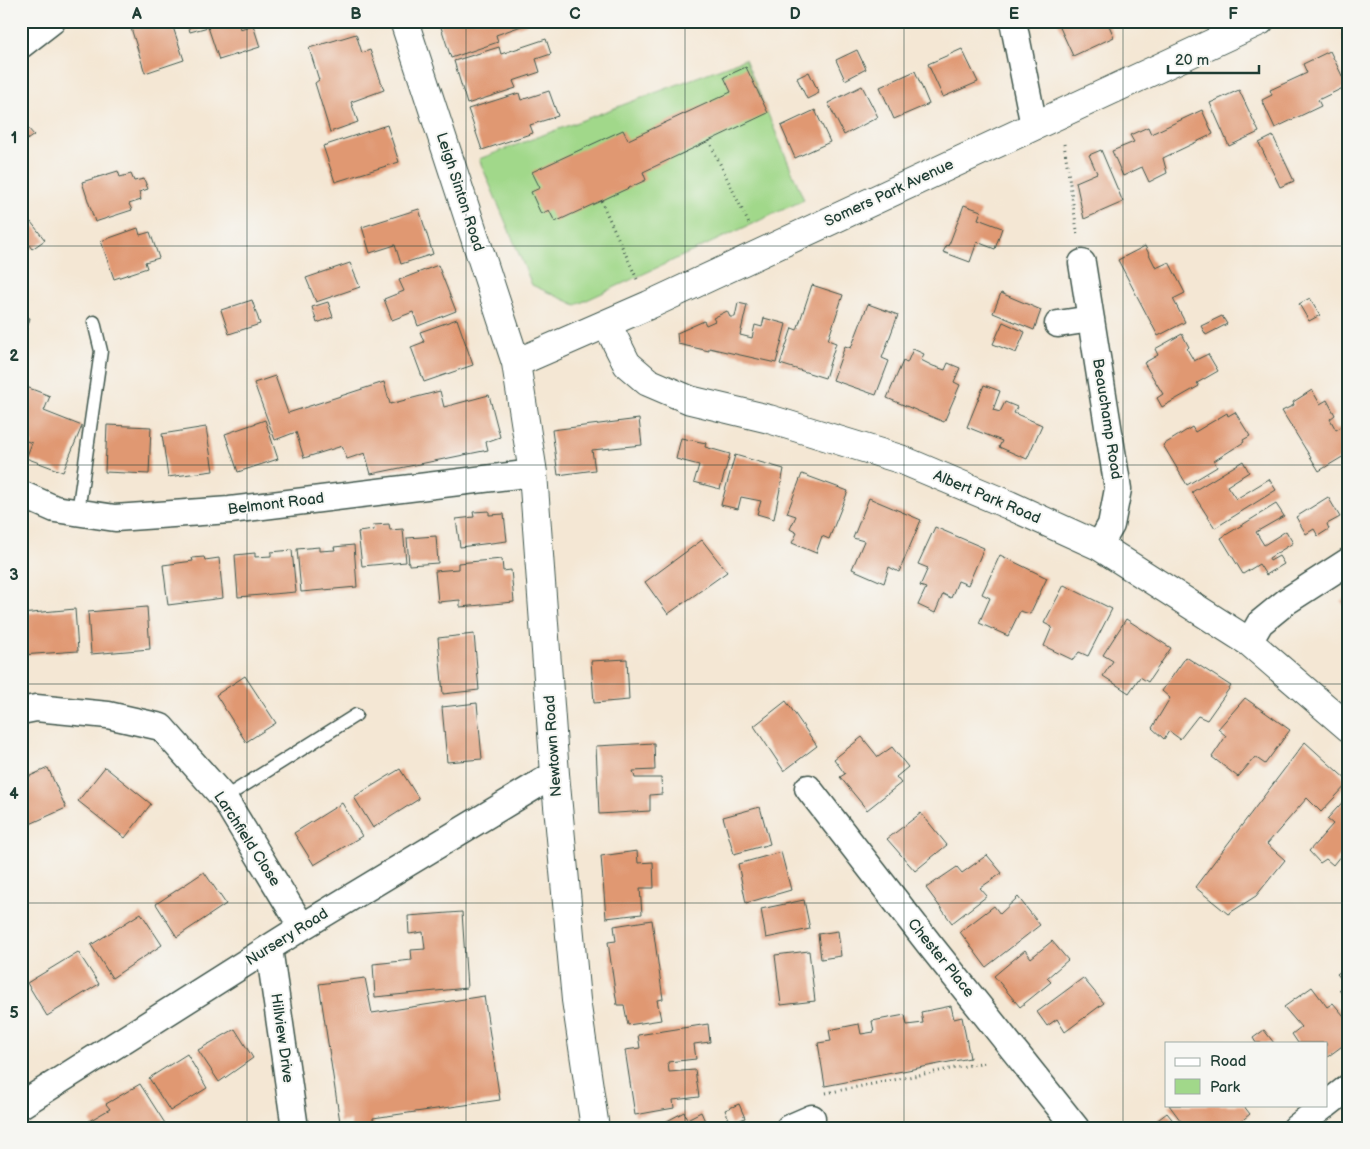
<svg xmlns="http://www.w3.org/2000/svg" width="1370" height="1149" font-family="'Balsamiq Sans',sans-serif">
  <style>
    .green { fill: #a1d88a; stroke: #608a5f }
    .building { fill: #e09872 }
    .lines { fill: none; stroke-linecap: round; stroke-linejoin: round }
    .lane-casing { stroke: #3f564c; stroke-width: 15 }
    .street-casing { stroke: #3f564c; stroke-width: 29 }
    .secondary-casing { stroke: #3f564c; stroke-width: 30 }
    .path { stroke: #3f564c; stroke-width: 3; stroke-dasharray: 1 4; stroke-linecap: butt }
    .lane { stroke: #fff; stroke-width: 12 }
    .street { stroke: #fff; stroke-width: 26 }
    .secondary { stroke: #fff; stroke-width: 28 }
    .grid { fill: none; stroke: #1f3d34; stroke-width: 1; stroke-opacity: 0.55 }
    .labels { text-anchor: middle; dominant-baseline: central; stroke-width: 4; stroke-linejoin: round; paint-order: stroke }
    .street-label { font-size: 15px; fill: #1f3d34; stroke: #f6f6f2 }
    .neatline { fill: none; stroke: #1f3d34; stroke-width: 2 }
    .grid-label { font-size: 16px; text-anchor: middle; font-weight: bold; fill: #1f3d34 }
  </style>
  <rect width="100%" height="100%" fill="#f6f6f2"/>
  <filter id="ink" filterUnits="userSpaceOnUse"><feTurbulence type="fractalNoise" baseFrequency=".02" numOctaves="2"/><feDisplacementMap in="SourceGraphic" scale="10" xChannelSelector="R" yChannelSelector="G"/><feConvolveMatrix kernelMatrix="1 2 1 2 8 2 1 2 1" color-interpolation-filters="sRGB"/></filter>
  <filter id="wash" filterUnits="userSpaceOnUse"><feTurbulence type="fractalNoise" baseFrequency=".0096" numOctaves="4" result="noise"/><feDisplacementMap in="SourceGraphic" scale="20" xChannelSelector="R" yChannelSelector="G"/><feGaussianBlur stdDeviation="1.12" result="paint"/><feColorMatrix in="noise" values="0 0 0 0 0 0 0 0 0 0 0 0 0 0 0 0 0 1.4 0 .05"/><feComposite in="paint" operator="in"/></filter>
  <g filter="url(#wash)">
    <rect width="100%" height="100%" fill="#f4e7d4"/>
    <path class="green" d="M745,59L804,200L576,305L532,285L479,159Z"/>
    <g id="blocks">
      <path class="building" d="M152,21H171L184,60L145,73L131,28Z
        M187,21H242L239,25L240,29L253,25L260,47L219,60L208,27L190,32Z
        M439,21H526L527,24L496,35L498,42L451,58Z
        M1057,21H1107L1114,37L1073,56Z
        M1349,32V51L1342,35Z
        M356,34L362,53L370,50L384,90L351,102L358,122L330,132L315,83L319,80L309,48Z
        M546,39L551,54L536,59L540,72L513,81L516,88L467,104L454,61L499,47L501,54Z
        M962,49L978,82L943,97L928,64Z
        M857,50L866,69L845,80L836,60Z
        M1330,51L1347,86L1318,100L1321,106L1275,128L1262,100L1272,95L1270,90L1307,73L1303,64Z
        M746,67L768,113L643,172L646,180L555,222L549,210L541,214L531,192L540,188L532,172L623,130L628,140L731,92L724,77Z
        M915,71L929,104L894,119L880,87Z
        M809,72L819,93L807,99L797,78Z
        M862,86L878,117L844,135L828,103Z
        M1239,90L1259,132L1229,146L1210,103Z
        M549,91L558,116L530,125L533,133L482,150L468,109L519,93L521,100Z
        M815,110L830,142L795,158L781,126Z
        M1202,110L1213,134L1163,158L1167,173L1149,182L1142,167L1123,176L1112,151L1134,142L1130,135L1148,127L1151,134Z
        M21,120L34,135L21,144Z
        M387,125L399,162L335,182L323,146Z
        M1273,136L1294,181L1280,187L1259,143Z
        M1101,150L1123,202L1084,219L1076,182L1097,173L1089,155Z
        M118,171L120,177L131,174L134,181L144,179L148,189L139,192L141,200L129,204L132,210L95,222L82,182Z
        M964,205L981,211L978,219L1002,228L995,249L977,242L970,262L943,252L947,245L948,246L950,242Z
        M419,209L433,254L401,264L395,245L370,253L362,227Z
        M31,222L45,240L32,249L21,235V229Z
        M138,228L140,235L150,232L159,258L145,262L147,268L114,279L101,241Z
        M1145,246L1156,268L1169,262L1185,293L1173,299L1185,322L1158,336L1118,260Z
        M350,263L360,287L316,302L306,278Z
        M438,265L456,311L418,326L413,312L392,320L384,299L404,291L399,280Z
        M812,285L843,295L828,340L836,343L825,378L780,364L792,328L797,330Z
        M1001,293L1041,310L1034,330L993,313Z
        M1310,298L1320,315L1309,321L1299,304Z
        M252,300L260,324L229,334L221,310Z
        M328,302L333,317L317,323L312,307Z
        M738,303L747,305L740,335L752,338L755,325L762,327L764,318L786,324L776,363L709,348V351L678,344L677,333L704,321L706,325L715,321L713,318L727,311L730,317H735Z
        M868,304L898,315L882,358L889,361L876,395L833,380L845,346L851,348Z
        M21,316L30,318L22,346H21Z
        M1222,316L1227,324L1206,335L1201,326Z
        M457,319L473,365L424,382L411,347L424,342L420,332Z
        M1003,322L1025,332L1016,353L993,344Z
        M1182,334L1189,347L1187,349L1194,361L1208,354L1218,371L1197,383L1199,386L1162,407L1157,398L1163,394L1144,363L1158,355L1155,349Z
        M913,349L924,354L921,360L933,366L945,370L948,363L960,368L954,382L960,385L944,422L887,398L903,361L907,363Z
        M275,376L288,413L384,382L390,404L440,391L444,407L489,395L500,437L486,442L488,450L371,474L365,453L347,459L342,446L304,458L296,432L275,440L254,383Z
        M21,385L50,396L44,411L82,426L63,472L26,458L32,443L21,439Z
        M984,385L1000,391L993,410L1000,412L1005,402L1017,407L1014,413L1042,425L1027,459L999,447L1002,441L967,427Z
        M1312,390L1320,404L1327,400L1335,415L1330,419L1336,430L1348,423L1349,424V440L1344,443L1349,453L1319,471L1282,411L1294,405L1293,402Z
        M1235,412L1250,436L1243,440L1244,442L1214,461L1217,467L1187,485L1163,445L1192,427L1195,432L1227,413L1228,416Z
        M639,419L642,445L592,450L595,470L558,475L552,430Z
        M265,420L278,459L238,472L225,434Z
        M107,425L151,427L149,474L105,472Z
        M206,427L213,471L168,477L162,434Z
        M681,438L706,443L705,447L730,454L720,489L694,482L699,465L676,459Z
        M735,455L784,469L774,519L757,514L761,501L741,497L738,509L721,505Z
        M1243,461L1249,472L1227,486L1236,499L1269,479L1276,490L1215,528L1192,492Z
        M802,474L848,491L829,539L822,536L816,553L792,543L797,533L790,529L796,516L787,513Z
        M1328,497L1340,517L1327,524L1329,529L1318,536L1314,529L1306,534L1296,517Z
        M869,498L921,520L899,572L889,567L884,583L852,569L864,541L853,538Z
        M1276,504L1284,516L1256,532L1264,545L1286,531L1293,543L1269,558L1270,561L1279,556L1284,564L1266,575L1259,564L1243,574L1221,538Z
        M489,511V515L504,514L507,541L460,547L456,519L474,517L473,512Z
        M389,524L390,530L403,529L406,562L362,566L358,532L374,530L373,525Z
        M935,527L984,548L968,585L958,581L951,598L943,594L935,613L918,605L926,588L920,586L928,568L918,564Z
        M436,536L438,563L409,565L407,538Z
        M702,540L727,572L668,614L645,582Z
        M354,545L357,587L301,592L297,549L319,547V551L335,550L334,547Z
        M292,550L296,592L238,597L235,555L255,553V557L271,556V552Z
        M1000,555L1047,578L1030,614L1020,611L1008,636L979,623L990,598L982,594Z
        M204,557L205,560L219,558L223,598L168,605L163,565L193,561L192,558Z
        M502,559L503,571L511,570L514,602L460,607V600L438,602L435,571L458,569V563Z
        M1064,585L1112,609L1088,656L1079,652L1073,660L1044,646L1052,627L1044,623Z
        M1349,596V613L1341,601Z
        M147,607L150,649L91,654L88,612Z
        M75,609L78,651L21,655V614Z
        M1126,619L1171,648L1148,682L1140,677L1129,693L1103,676L1113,661L1103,655Z
        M474,634L479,690L443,694L438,638Z
        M1186,657L1231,686L1207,720L1198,716L1180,739L1169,731L1164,739L1152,728L1170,698L1162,691Z
        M627,659L629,700L594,703L591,661Z
        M245,676L276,723L246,742L216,695Z
        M1245,698L1290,730L1265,764L1255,757L1238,777L1212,757L1226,736L1218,729Z
        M786,701L817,746L784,771L754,726Z
        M477,703L482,759L447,762L442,707Z
        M862,737L878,757L892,747L908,767L896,777L901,783L867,810L840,777L845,774L834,759Z
        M1305,742L1349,782L1321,812L1307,798L1267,844L1285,860L1256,896L1228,914L1195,887Z
        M654,743L655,770L633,771L635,778H661L662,794L650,795V811L599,814L596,746Z
        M105,767L151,804L125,838L78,801Z
        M48,768L66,808L21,828V780Z
        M400,769L419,799L373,828L354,797Z
        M1349,795V859L1348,861L1341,855L1333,865L1326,859L1320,863L1309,851L1333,824L1327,819Z
        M342,803L362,836L314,865L294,833Z
        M760,807L770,844L734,854L723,817Z
        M921,813L947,845L915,871L887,839Z
        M637,851L638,863L653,862L654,888H640L642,914L606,918L601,856Z
        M781,852L791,890L746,903L738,864Z
        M987,855L1002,873L980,888L987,896L952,923L926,888L957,867L962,873Z
        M204,872L226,904L177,937L156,904Z
        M1018,897L1040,925L986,967L960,932L994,906L1000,914Z
        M804,900L810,929L766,938L761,909Z
        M462,912L467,988L375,997L373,964L412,960L411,950L425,949L423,932L409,934L408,916Z
        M141,913L162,945L112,978L91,945Z
        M652,920L663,999L657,1000L661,1020L628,1025L624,1005H617L608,942L616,941L614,926Z
        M838,931L841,956L821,959L818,934Z
        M1052,941L1068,960L1047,978L1051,982L1020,1007L994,976L1025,950L1031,958Z
        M809,951L815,1001L781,1005L775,955Z
        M78,952L99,984L47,1016L27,983Z
        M1349,965V1002L1339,990L1346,984L1337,974Z
        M365,978L372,1013L484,996L500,1100L373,1118L374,1128H351V1121L340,1122L319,984Z
        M1083,978L1104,1003L1065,1032L1057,1019L1047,1026L1037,1012Z
        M1312,987L1327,1007L1333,1003L1349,1022V1041L1326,1058V1043H1298L1292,1034L1301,1027L1284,1007Z
        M951,1006L954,1019L962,1017L970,1058L825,1086L818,1043L831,1041L829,1030L859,1024L861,1034L874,1032L872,1021L905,1015L907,1025L923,1023L921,1012Z
        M21,1020L25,1035L21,1036Z
        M708,1024L710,1042L694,1044L696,1059L668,1062L669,1072L695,1070L699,1097L673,1100L674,1108L635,1115L625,1050L640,1048L638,1035Z
        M235,1029L253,1058L219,1082L198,1050Z
        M1264,1030L1274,1043H1256L1253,1038Z
        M187,1054L207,1088L170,1111L149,1078Z
        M140,1084L168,1128H94L89,1121L110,1109L106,1104Z
        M739,1104L745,1118L731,1124L725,1110Z
        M1169,1105H1243L1250,1114L1233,1128H1186Z
        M684,1112L687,1119L701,1112L708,1128H654Z
        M1167,1113L1179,1128H1147Z
        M517,1124L518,1128H498V1127Z"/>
    </g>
  </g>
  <g filter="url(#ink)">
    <use href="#blocks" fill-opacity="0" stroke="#3f564c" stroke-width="1"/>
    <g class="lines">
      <g class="lane-casing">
        <path id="lane" d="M78,512L101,351L94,322
          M224,798L356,715"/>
      </g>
      <g class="street-casing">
        <path id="street" d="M1013,21L1034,126
          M21,45L52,21
          M1082,263L1118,489L1111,525L1099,546
          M1058,324L1091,319
          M21,494L55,509L115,518L230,510L533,473
          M1249,642L1260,623L1287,601L1349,561
          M21,711L36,708L108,715L161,727L224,798L302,927
          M808,788L930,945L1076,1128
          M269,948L295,1128
          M21,1105L302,927L555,774
          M1326,1105L1349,1087
          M789,1128L812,1118
          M1296,1128L1325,1105"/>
      </g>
      <g class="secondary-casing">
        <path id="secondary" d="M404,21L516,363L533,473L555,774L576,1000L595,1128
          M607,324L627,364L648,382L690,400L769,419L900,459L1009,505L1099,546L1249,642L1349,728
          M516,363L649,305L1260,21"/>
      </g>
      <path class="path" d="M709,141L750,226
        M1064,144L1078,237
        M601,201L637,279
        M826,1093L986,1062"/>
      <use href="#lane" class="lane"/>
      <use href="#street" class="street"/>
      <use href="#secondary" class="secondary"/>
    </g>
  </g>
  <path class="grid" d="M247,21V1128M466,21V1128M685,21V1128M904,21V1128M1123,21V1128M21,246H1349M21,465H1349M21,684H1349M21,903H1349"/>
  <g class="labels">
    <g class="street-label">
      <text transform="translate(460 192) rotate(72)">Leigh Sinton Road</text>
      <text transform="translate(889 193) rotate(-25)">Somers Park Avenue</text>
      <text transform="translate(1107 419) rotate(81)">Beauchamp Road</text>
      <text transform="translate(987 497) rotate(23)">Albert Park Road</text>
      <text transform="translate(276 504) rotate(-7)">Belmont Road</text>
      <text transform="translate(553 746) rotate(-94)">Newtown Road</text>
      <text transform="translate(247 839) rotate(57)">Larchfield Close</text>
      <text transform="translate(287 937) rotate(-32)">Nursery Road</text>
      <text transform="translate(941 958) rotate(51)">Chester Place</text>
      <text transform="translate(282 1038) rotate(82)">Hillview Drive</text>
    </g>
  </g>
  <rect width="1370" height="1149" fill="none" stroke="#f6f6f2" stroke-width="55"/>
  <rect x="1165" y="1042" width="162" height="65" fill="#f6f6f2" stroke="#a0aca6"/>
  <rect x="1175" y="1058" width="25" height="8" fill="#ffffff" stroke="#a0aca6"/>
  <text x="1210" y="1066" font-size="15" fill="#1f3d34">Road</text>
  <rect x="1175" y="1079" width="25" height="15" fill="#a1d88a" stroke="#a0aca6"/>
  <text x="1210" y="1092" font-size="15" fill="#1f3d34">Park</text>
  <path d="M1168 65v8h91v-8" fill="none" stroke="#1f3d34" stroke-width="2.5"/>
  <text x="1175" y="65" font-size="15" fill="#1f3d34" stroke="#f6f6f2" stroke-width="4" paint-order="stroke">20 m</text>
  <rect x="28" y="28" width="1314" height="1094" class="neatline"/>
  <g class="grid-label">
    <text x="137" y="19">A</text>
    <text x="356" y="19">B</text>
    <text x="575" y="19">C</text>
    <text x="795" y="19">D</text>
    <text x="1014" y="19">E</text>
    <text x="1233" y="19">F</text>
    <text x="14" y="143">1</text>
    <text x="14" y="361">2</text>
    <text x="14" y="580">3</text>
    <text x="14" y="799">4</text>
    <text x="14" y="1018">5</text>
  </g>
</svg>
